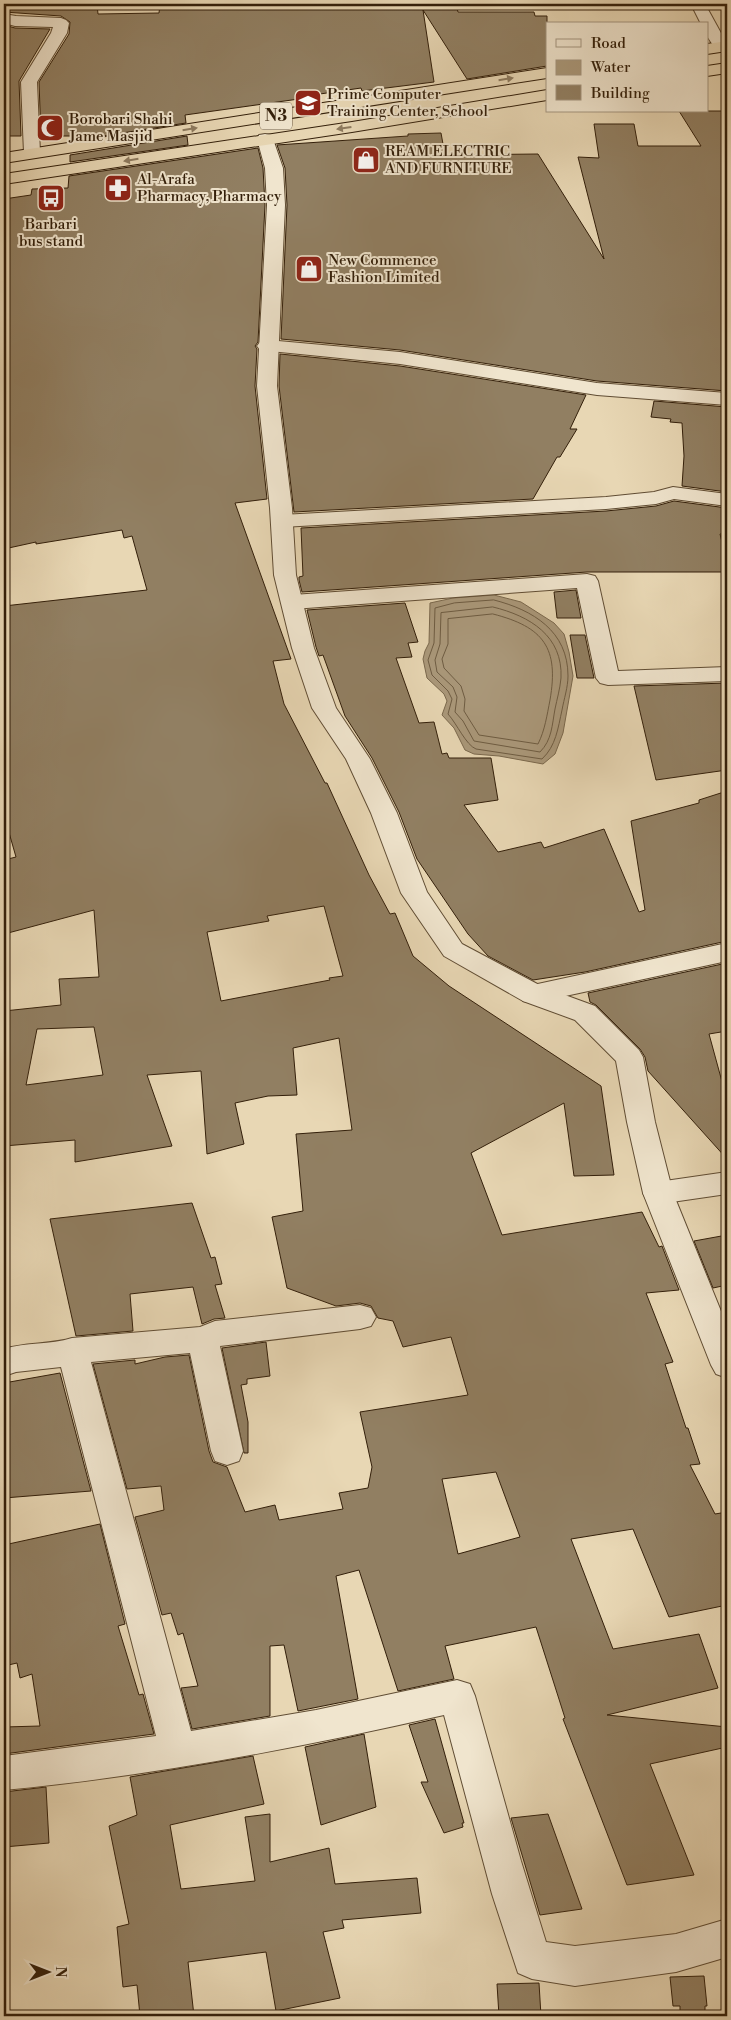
<svg xmlns="http://www.w3.org/2000/svg" width="731" height="2020" font-family="'Libre Bodoni',serif">
  <style>
    .water { fill: #aa987a; stroke: #7a684d }
    .lines { fill: none; stroke-linecap: round; stroke-linejoin: round }
    .shore { stroke: #6e5c42; stroke-width: 1 }
    .building { fill: #917f62; stroke: #331f0a; fill-rule: evenodd }
    .minor-casing { stroke: #604d34; stroke-width: 2 }
    .tertiary-casing { stroke: #604d34; stroke-width: 2 }
    .trunk-casing { stroke: #331f0a; stroke-width: 2 }
    .minor { fill: #f0e5ce; fill-rule: evenodd }
    .tertiary { fill: #f0e5ce; fill-rule: evenodd }
    .trunk { fill: #e8d7b4; fill-rule: evenodd }
    .oneway { fill: #8e7b5f }
    .labels { text-anchor: middle; dominant-baseline: central; stroke-width: 4; stroke-linejoin: round; paint-order: stroke }
    .far-poi-label { font-size: 15px; fill: #331f0a; stroke: #f0e5ce; text-anchor: start }
    .shield { fill: #f0e5ce; stroke: #6c5a45; stroke-width: 1 }
    .shield-label { font-size: 16px; font-weight: bold; fill: #331f0a }
  </style>
  <rect width="100%" height="100%" fill="#e8d7b4"/>
  <filter id="stains"><feTurbulence type="fractalNoise" baseFrequency=".004" numOctaves="4"/><feColorMatrix values="0 0 0 0 .2 0 0 0 0 .09 0 0 0 0 .02 0 0 0 .5 -.17"/></filter>
  <radialGradient id="worn" r=".72"><stop offset=".6" stop-color="#630" stop-opacity="0"/><stop offset="1" stop-color="#630" stop-opacity=".3"/></radialGradient>
  <path class="water" d="M494,595L521,602L554,623L564,634L569,652L573,676L563,733L555,754L543,764L499,756L474,754L465,750L454,728L442,715L447,701L444,694L427,678L423,659L425,651L429,643L430,603L453,598Z"/>
  <g class="lines">
    <path class="shore" d="M494,600C533,610 568,631 568,676C568,687 564,699 562,710C558,728 556,746 542,759L476,749C466,745 457,724 448,714L452,699L448,691L432,675L428,660L434,643L435,608L454,603Z
      M493,607C530,616 563,636 561,678C560,689 557,699 555,709C552,725 552,740 540,752L474,741L463,721L455,712L457,697L453,687L437,672L435,660L440,644L441,613Z
      M493,614C544,627 559,648 550,700C547,715 545,730 538,744L479,735L464,711L465,699L461,686L444,668L442,659L448,644V619Z"/>
  </g>
  <path class="building" d="M4,4H97L98,14L159,13L160,4H456L458,12H534L535,16H547V66L467,79L423,10L434,82L362,91L361,88L313,95V97L185,115L186,123L71,141L72,136H41L39,82L69,34L70,22L61,16L4,12Z
    M4,25L15,28L50,29L19,81L21,136H4Z
    M679,111H727V391L597,381L400,350L281,339L287,205L285,168L277,145L408,136V134L441,133L445,155L538,154L604,259L578,157L599,158L594,124H634L638,146H701Z
    M187,136L188,145L70,162V155Z
    M258,148L263,168L265,205L258,342L255,346L257,349L255,386L267,499L235,503L291,659L273,661L284,704L325,783H327L369,875L390,914L395,913L413,956L449,986L601,1086L614,1175L574,1176L564,1103L471,1153L502,1235L642,1212L659,1247L662,1246L679,1290L646,1293L673,1362L665,1364L686,1428H688L700,1464L690,1465L715,1514L727,1512V1605L669,1617L633,1529L571,1539L613,1649L699,1634L718,1688L607,1715L727,1727V1747L650,1764L694,1875L627,1885L563,1719L565,1718L536,1627L445,1646L454,1679L398,1691L359,1570L336,1576L358,1699L298,1711L284,1645L270,1646V1716L192,1729L181,1688L198,1686L183,1633L178,1635L171,1613L162,1615L135,1517L164,1510L161,1486L127,1489L93,1364L135,1360V1364L165,1357L189,1355L209,1451L213,1462L227,1467L245,1512L275,1505L279,1520L343,1509L339,1493L368,1488L372,1467L360,1412L468,1395L451,1337L403,1347L393,1321L378,1318L371,1306L360,1303L336,1306L287,1288L272,1217L303,1211L296,1134L352,1130L339,1038L293,1048L297,1095L268,1096L235,1103L244,1144L207,1154L201,1071L147,1075L172,1146L75,1162V1140L4,1146V1011L61,1005L59,979L99,977L94,910L8,933L4,896V860L16,857L4,815V606L147,590L132,536L124,538L122,530L36,544V542L4,549V199L31,195L32,189L68,188L69,176ZM324,906L343,976L329,978L330,980L221,1001L207,932L269,921L267,916ZM94,1027L103,1075L26,1085L37,1029ZM496,1472L520,1537L458,1554L442,1479Z
    M280,354L400,366L586,395L570,429H577L560,457H557L533,499L294,512L279,386Z
    M654,401L727,407V428H722L727,492L682,486L684,456L682,423L670,422L671,419L651,417Z
    M674,501L727,508V534H720L727,562V572H587L302,592L299,580V577L303,576L301,528L606,511L656,506Z
    M576,590L581,618H557L554,592Z
    M405,603L418,642L408,643L412,657L396,658L419,723L434,722L442,754L447,753L449,758H491L498,800L464,805L498,852L541,842L544,848L604,829L639,912L645,910L631,821L699,803V800L727,791V941L585,972L533,980L488,956L468,934L417,859L399,812L372,758L345,716L323,655L319,656L316,647L307,610Z
    M570,635H585L594,678H577Z
    M727,683V770L656,780L634,686Z
    M727,963V1031L709,1034L727,1100V1159L648,1071L645,1057L640,1049L596,1005L590,1002L588,993Z
    M192,1203L211,1258L215,1257L222,1284L215,1285L225,1318L214,1319L202,1324L193,1287L130,1294L133,1331L76,1336L50,1219Z
    M727,1235V1285L713,1288L694,1241Z
    M266,1342L270,1376L247,1379V1384L241,1385L248,1422V1453H244L222,1348Z
    M60,1373L91,1491L4,1498V1383Z
    M100,1524L125,1624L118,1626L139,1695L143,1694L154,1734L4,1754V1727L40,1726L32,1674L20,1678L17,1663L4,1666V1545Z
    M435,1719L464,1823H462L463,1827L444,1833L421,1782H428L409,1725Z
    M364,1734L376,1807L321,1825L305,1747Z
    M253,1756L264,1804L170,1825L181,1889L255,1881L245,1817L270,1814V1862L329,1848L335,1884L417,1878L421,1913L342,1920L344,1928L323,1932L340,1998L276,2011L266,1952L188,1962L194,2016H140L137,1985L123,1987L117,1927L129,1924L109,1826L137,1815L130,1777Z
    M46,1787L49,1843L4,1847V1792Z
    M548,1814L582,1909L540,1915L511,1818Z
    M704,1976L707,2006H705V2016H680V2006H673L670,1977Z
    M539,1983L541,2016H499L497,1984Z"/>
  <g class="lines">
    <g class="minor-casing">
      <path id="minor" d="M691,4H705L727,44L726,50H716L707,36V24H701Z
        M4,14L16,16L61,18L66,20L69,23L67,33L37,82L40,153L38,157H26L24,153L21,82L51,33L53,27L15,26L4,23Z
        M267,340L400,352L597,383L727,393V405L597,395L400,364L260,350L257,346L260,342Z
        M673,487L727,494V506L674,499L656,504L606,509L282,527L274,526L271,521L274,516L282,515L606,497L654,492Z
        M587,574L595,576L598,581L618,671L727,667V681L608,685L600,683L596,678L577,588L293,609L285,607L282,602L285,597L293,595Z
        M727,943V961L533,1003L523,1001L519,994L523,987L533,985Z
        M727,1172V1194L658,1204L647,1201L643,1193L647,1185L658,1182Z
        M360,1305L371,1308L376,1317L371,1326L360,1329L220,1346L243,1451L239,1461L227,1465L215,1461L211,1451L190,1353L91,1362L191,1731L316,1710L457,1680L470,1684L475,1696L521,1861L546,1942L575,1946L676,1934L727,1919V1957L676,1972L575,1986L532,1979L518,1973L492,1894L444,1715C299,1748 152,1776 4,1790V1756L156,1736L61,1367L16,1372L4,1376V1349C26,1342 50,1345 72,1338L200,1327L215,1321Z"/>
    </g>
    <g class="tertiary-casing">
      <path id="tertiary" d="M265,134L271,135L273,139L283,168L285,205L277,386L292,508L296,575L314,648L336,708L370,759L397,813L427,892L462,944L543,987L595,1006L639,1050L643,1057L655,1122L673,1193L727,1326V1378L716,1374L711,1365L643,1193L627,1122L616,1061L575,1020L523,1001L444,956L401,893L371,813L346,759L312,708L292,648L274,575L270,508L257,386L267,205L265,168L257,139L259,135Z"/>
    </g>
    <g class="trunk-casing">
      <path id="trunk" d="M727,41V51L707,54V44Z
        M727,63V73L707,76V66Z
        M547,68V78L4,163V153Z
        M547,90V100L352,132L4,184V174L352,122Z"/>
    </g>
    <use href="#minor" class="minor"/>
    <use href="#tertiary" class="tertiary"/>
    <use href="#trunk" class="trunk"/>
  </g>
  <defs><path id="oneway-solid" d="M-6-.8H1V-3.2L6.5 0L1 3.2V.8H-6Z" transform="scale(1.25)"/></defs>
  <g class="oneway">
    <use href="#oneway-solid" transform="translate(506 79) rotate(-9)"/>
    <use href="#oneway-solid" transform="translate(344 128) rotate(172)"/>
    <use href="#oneway-solid" transform="translate(190 129) rotate(-9)"/>
    <use href="#oneway-solid" transform="translate(131 160) rotate(171)"/>
  </g>
  <defs>
    <g id="school-square" transform="scale(1.4375)"><rect x="-9" y="-9" width="18" height="18" rx="4" fill="#8f2418" stroke="#f0e5ce"/><path d="M0-5L7-2L0 1L-7-2ZM-4 1L0 2.5L4 1V4Q0 6-4 4Z" fill="#fff"/></g>
    <g id="mosque-square" transform="scale(1.4375)"><rect x="-9" y="-9" width="18" height="18" rx="4" fill="#8f2418" stroke="#f0e5ce"/><path d="M3.5-4.9A6 6 0 1 0 3.5 4.9A5 5 0 1 1 3.5-4.9Z" fill="#fff"/></g>
    <g id="shop-square" transform="scale(1.4375)"><rect x="-9" y="-9" width="18" height="18" rx="4" fill="#8f2418" stroke="#f0e5ce"/><path d="M-5-2.5h2.3a2.7 3.5 0 0 1 5.4 0H5L5.5 6h-11ZM-1.5-2.5h3a1.5 2.3 0 0 0-3 0Z" fill="#fff"/></g>
    <g id="pharmacy-square" transform="scale(1.4375)"><rect x="-9" y="-9" width="18" height="18" rx="4" fill="#8f2418" stroke="#f0e5ce"/><path d="M-2-6h4v4h4v4h-4v4h-4v-4h-4v-4h4Z" fill="#fff"/></g>
    <g id="bus-square" transform="scale(1.4375)"><rect x="-9" y="-9" width="18" height="18" rx="4" fill="#8f2418" stroke="#f0e5ce"/><path d="M-5-6H5V4H4V6H2V4H-2V6H-4V4H-5ZM-3.5-4V0h7V-4ZM-3.5 1.2v1.5H-2V1.2ZM2 1.2v1.5H3.5V1.2Z" fill="#fff"/></g>
  </defs>
  <g fill-rule="evenodd">
    <use href="#school-square" x="308" y="103"/>
    <use href="#mosque-square" x="50" y="128"/>
    <use href="#shop-square" x="366" y="160"/>
    <use href="#pharmacy-square" x="118" y="188"/>
    <use href="#bus-square" x="51" y="198"/>
    <use href="#shop-square" x="309" y="269"/>
  </g>
  <g class="labels">
    <g class="far-poi-label">
      <text x="327" y="94">Prime Computer<tspan x="327" dy="17">Training Center, School</tspan></text>
      <text x="69" y="119">Borobari Shahi<tspan x="69" dy="17">Jame Masjid</tspan></text>
      <text x="385" y="151">REAM ELECTRIC<tspan x="385" dy="17">AND FURNITURE</tspan></text>
      <text x="137" y="179">Al-Arafa<tspan x="137" dy="17">Pharmacy, Pharmacy</tspan></text>
      <text x="51" y="224" text-anchor="middle">Barbari<tspan x="51" dy="17">bus stand</tspan></text>
      <text x="328" y="260">New Commence<tspan x="328" dy="17">Fashion Limited</tspan></text>
    </g>
    <rect class="shield" x="260" y="102.5" width="32" height="27" rx="4"/>
    <g class="shield-label">
      <text x="276" y="116">N3</text>
    </g>
  </g>
  <rect width="731" height="2020" fill="none" stroke="#e8d7b4" stroke-width="20"/>
  <rect x="5" y="5" width="721" height="2010" fill="none" stroke="#331f0a" stroke-width="2.5"/>
  <rect x="10" y="10" width="711" height="2000" fill="none" stroke="#331f0a"/>
  <rect x="546" y="22" width="162" height="90" fill="#f0e5ce" stroke="#a49680"/>
  <rect x="556" y="39" width="25" height="8" fill="#f0e5ce" stroke="#a49680"/>
  <text x="591" y="48" font-size="15" fill="#331f0a">Road</text>
  <rect x="556" y="60" width="25" height="15" fill="#aa987a" stroke="#a49680"/>
  <text x="591" y="72" font-size="15" fill="#331f0a">Water</text>
  <rect x="556" y="85" width="25" height="15" fill="#917f62" stroke="#a49680"/>
  <text x="591" y="98" font-size="15" fill="#331f0a">Building</text>
  <g transform="translate(48 1972) rotate(90)" stroke="#f0e5ce" stroke-width="4" paint-order="stroke">
  <path d="M0-4L9 19L0 12L-9 19Z" fill="#331f0a"/>
  <text y="-8" font-size="14" font-weight="bold" text-anchor="middle" fill="#331f0a">N</text>
  </g>
  <rect width="100%" height="100%" filter="url(#stains)"/>
  <rect width="100%" height="100%" fill="url(#worn)"/>
</svg>
